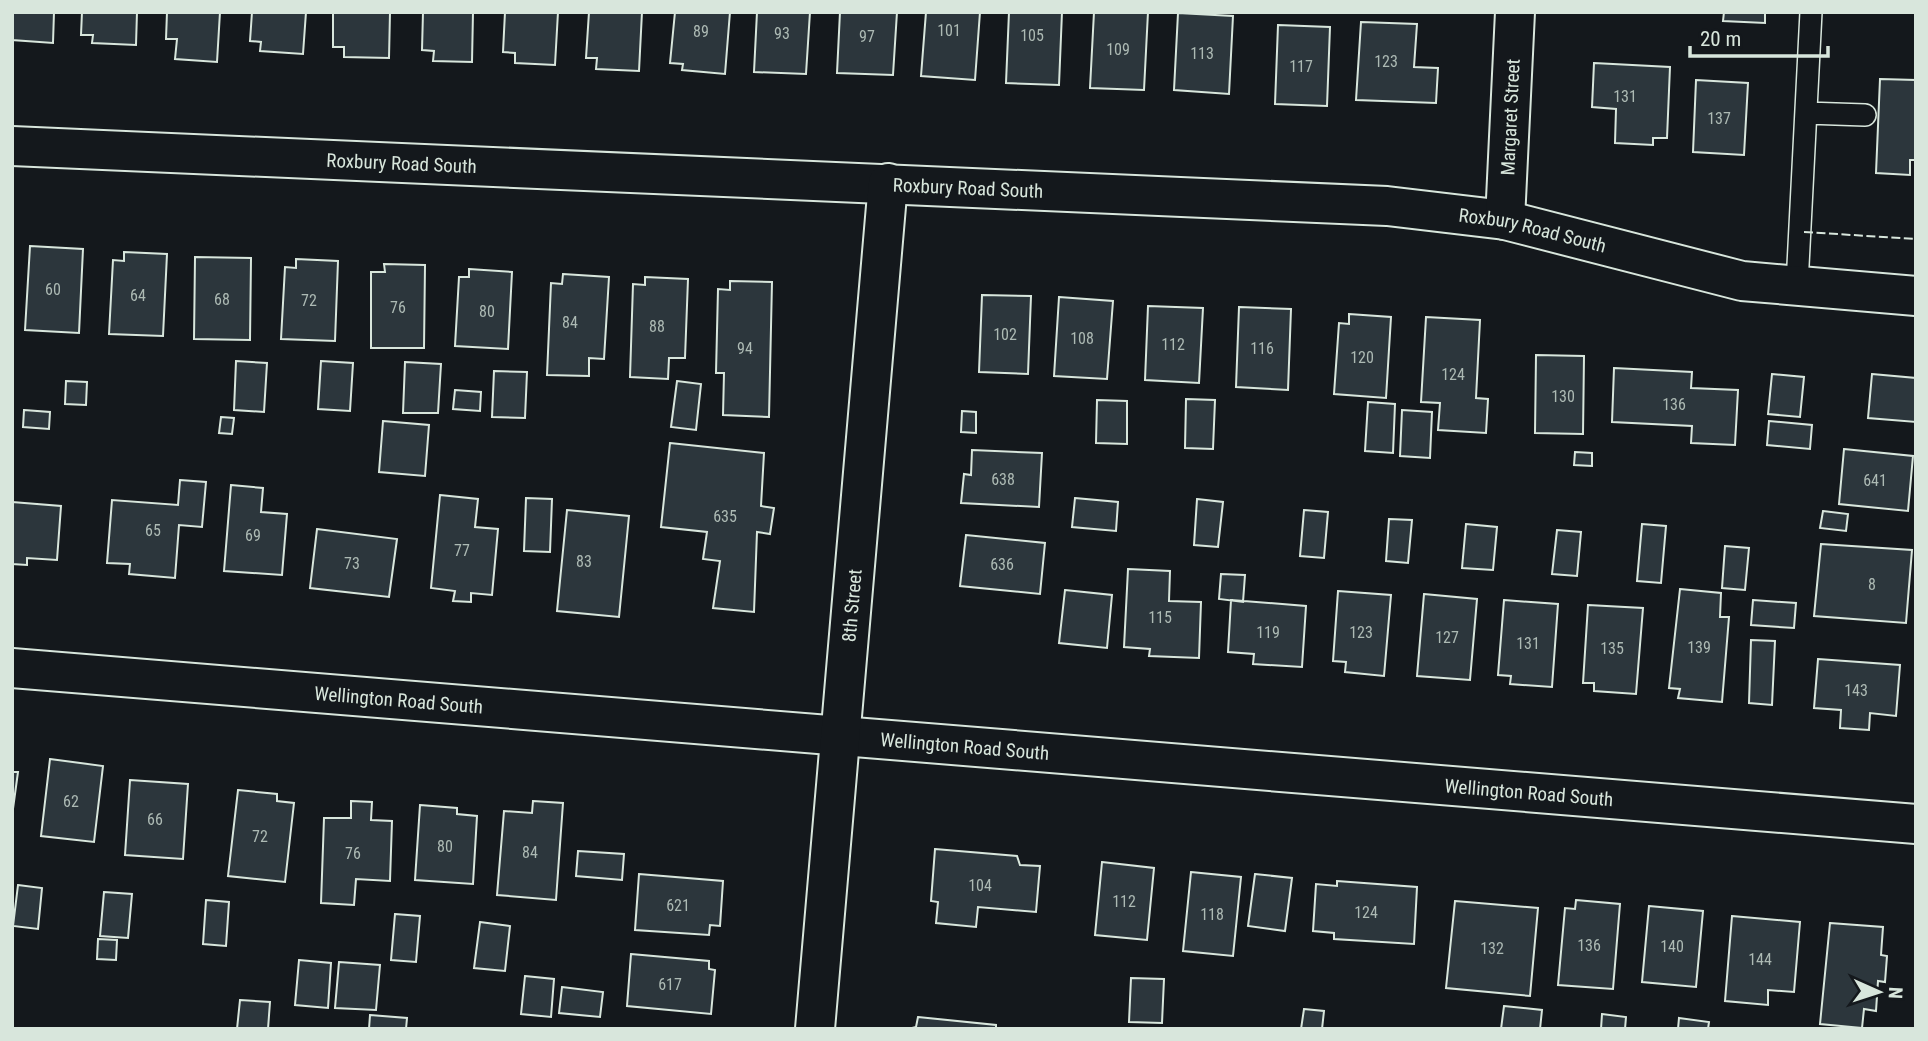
<svg xmlns="http://www.w3.org/2000/svg" width="1928" height="1041" font-family="'Roboto Condensed',sans-serif">
  <style>
    .building { fill: #2c363c; stroke: #d8e6dc; stroke-width: 2 }
    .lines { fill: none; stroke-linecap: round; stroke-linejoin: round }
    .lane-casing { stroke: #d8e6dc; stroke-width: 24 }
    .street-casing { stroke: #d8e6dc; stroke-width: 42 }
    .lane { stroke: #14181c; stroke-width: 21 }
    .street { stroke: #14181c; stroke-width: 38 }
    .fence { stroke: #d8e6dc; stroke-width: 2; stroke-dasharray: 9 3.5; stroke-linecap: butt }
    .labels { text-anchor: middle; dominant-baseline: central; stroke-width: 5; stroke-linejoin: round; paint-order: stroke }
    .number-label { font-size: 16px; fill: #adbab4 }
    .street-label { font-size: 19px; fill: #d8e6dc; stroke: #14181c }
  </style>
  <rect width="100%" height="100%" fill="#14181c"/>
  <path class="building" d="M12,12H54L53,43L12,40Z
    M82,12H137L136,45L92,43L93,35H81Z
    M167,12H220L217,62L175,59L177,39H166Z
    M252,12H306L303,54L260,51L261,42L250,41Z
    M333,12H390L389,58L344,57V47H333Z
    M423,12H473L472,62L433,61L434,51L422,50Z
    M505,12H558L555,65L515,63V53L503,52Z
    M589,12H642L639,71L596,69L597,58H586Z
    M675,12H730L725,74L682,70L683,64L670,63Z
    M757,12H810L806,74L754,72Z
    M840,12H897L893,75L837,73Z
    M926,12H980L975,80L921,76Z
    M1009,12H1062L1059,85L1006,83Z
    M1094,12H1148L1144,90L1090,88Z
    M1724,12H1765V23L1723,21Z
    M1178,13L1233,16L1229,94L1174,90Z
    M1361,22L1417,24L1414,67L1438,68L1436,103L1356,100Z
    M1278,25L1330,27L1327,106L1275,104Z
    M1594,63L1670,67L1667,138H1653V145L1615,143L1616,109L1592,107Z
    M1880,79L1916,80V160H1910V175L1876,173Z
    M1696,80L1748,83L1744,155L1693,152Z
    M30,246L83,249L79,333L25,330Z
    M124,252L167,254L163,336L109,334L113,260L124,261Z
    M195,257L251,258L250,340L194,339Z
    M296,259L338,261L335,341L281,339L285,267L296,268Z
    M384,264L425,265L424,348H371V272H385Z
    M469,269L512,272L508,349L455,346L459,277H469Z
    M563,274L609,277L604,359L589,358V376L547,375L551,283L562,284Z
    M645,277L688,279L685,358H669L668,379L630,377L633,284L645,285Z
    M730,281L772,282L769,417L723,415L724,373H716L718,289L730,290Z
    M982,295L1031,296L1028,374L979,372Z
    M1059,297L1113,301L1107,379L1054,376Z
    M1148,306L1203,308L1199,383L1145,380Z
    M1239,307L1291,309L1288,390L1236,387Z
    M1349,314L1391,317L1386,398L1334,394L1339,323L1349,324Z
    M1426,317L1480,320L1476,398L1488,399L1486,433L1438,430L1440,403L1421,402Z
    M1536,355L1584,356L1583,434L1535,433Z
    M236,361L267,363L264,412L234,410Z
    M321,361L353,363L350,411L318,409Z
    M405,362L441,364L438,413H403Z
    M1614,368L1692,372L1691,388L1738,390L1735,445L1691,443L1692,426L1612,422Z
    M494,371L527,372L525,418L492,417Z
    M1772,374L1804,377L1800,417L1768,414Z
    M1872,374L1916,378V422L1868,418Z
    M66,381L87,382L86,405L65,404Z
    M677,381L701,384L696,430L671,427Z
    M455,390L481,392L480,411L453,409Z
    M1186,399L1215,400L1213,449L1185,448Z
    M1097,400L1127,401V444L1096,443Z
    M1368,402L1395,404L1393,453L1365,451Z
    M24,410L50,412L49,429L23,427Z
    M1402,410L1432,412L1430,458L1400,456Z
    M962,411L976,412V433L961,432Z
    M221,417L234,418L232,434L219,433Z
    M383,421L429,425L425,476L379,472Z
    M1769,421L1812,425L1810,449L1767,445Z
    M670,443L764,453L761,506L774,508L770,534L757,532L754,612L713,608L720,561L703,559L707,532L661,527Z
    M1844,449L1913,456L1908,511L1839,504Z
    M972,450L1042,453L1039,507L961,503L964,474L971,475Z
    M1575,452L1592,453V466L1574,465Z
    M180,480L206,482L202,527L179,525L175,578L129,574L130,564L107,563L112,500L178,505Z
    M231,485L263,488L261,512L287,514L282,575L224,571Z
    M440,495L478,499L475,527L498,529L492,595L471,593V602L453,601L455,591L431,588Z
    M526,498L552,499L550,552L524,551Z
    M1075,498L1118,502L1116,531L1072,527Z
    M1197,499L1223,502L1218,547L1194,545Z
    M12,502L61,506L57,560L27,558V565L12,564Z
    M567,510L629,516L619,617L557,611Z
    M1304,510L1328,512L1324,558L1300,556Z
    M1823,511L1848,514L1846,531L1820,528Z
    M1389,519L1412,520L1408,563L1386,561Z
    M1466,524L1497,527L1493,570L1462,568Z
    M1642,524L1666,526L1661,583L1637,581Z
    M317,529L397,539L389,597L310,588Z
    M1557,530L1581,532L1577,576L1552,574Z
    M966,535L1045,543L1040,594L960,586Z
    M1821,544L1912,550L1906,623L1814,616Z
    M1725,546L1749,548L1745,590L1722,588Z
    M1128,569L1170,571L1169,601L1201,602L1199,658L1149,656L1150,649L1124,647Z
    M1221,574L1245,575L1243,602L1219,599Z
    M1680,589L1721,593L1720,617H1729L1722,702L1678,698L1680,689L1669,688Z
    M1065,590L1112,595L1107,648L1059,643Z
    M1338,591L1391,595L1384,676L1345,672L1346,662L1333,661Z
    M1424,594L1477,599L1470,680L1417,676Z
    M1231,600L1306,606L1302,667L1253,664L1254,654L1228,652Z
    M1504,600L1558,604L1552,687L1510,684L1511,676L1498,675Z
    M1753,600L1796,603L1794,628L1751,625Z
    M1588,605L1643,608L1636,694L1594,691V683H1583Z
    M1751,640L1775,641L1772,705L1749,703Z
    M1818,659L1900,665L1896,716L1870,713L1869,730L1840,728L1841,710L1814,708Z
    M50,759L103,766L94,842L41,836Z
    M12,772H18L12,816Z
    M130,780L188,784L183,859L125,855Z
    M238,790L277,794V801L294,803L285,882L228,876Z
    M351,801L372,802L371,820L392,821L390,881L356,879L354,905L321,903L324,818H351Z
    M533,801L563,803L556,900L497,895L504,811L532,813Z
    M420,805L457,808V814L477,816L473,884L415,880Z
    M935,849L1017,856L1020,865L1040,866L1036,912L978,907L976,927L936,923L938,902L931,901Z
    M578,851L624,854L622,880L576,876Z
    M1102,862L1154,868L1147,940L1095,935Z
    M1191,872L1241,877L1233,956L1183,951Z
    M639,874L723,881L720,926L710,925L709,935L635,930Z
    M1255,874L1292,878L1285,931L1248,926Z
    M1337,881L1417,887L1414,944L1334,939V933L1313,931L1316,884L1337,886Z
    M18,885L42,888L38,929L13,926Z
    M104,892L132,894L128,938L100,936Z
    M206,900L229,902L226,946L203,944Z
    M1576,900L1620,904L1613,989L1558,985L1565,908L1575,909Z
    M1455,901L1538,908L1530,996L1446,988Z
    M1649,906L1703,911L1696,987L1642,982Z
    M395,914L420,916L416,962L391,960Z
    M1732,916L1800,922L1794,992L1768,990V1005L1725,1001Z
    M480,922L510,926L505,971L474,968Z
    M1830,923L1883,927L1881,955L1887,956L1885,982L1878,981L1876,1011L1864,1009L1862,1028L1820,1024Z
    M98,939L117,940L116,960L97,959Z
    M631,954L709,961V969L715,970L711,1014L627,1006Z
    M299,960L331,963L328,1008L295,1005Z
    M339,962L380,965L376,1010L335,1008Z
    M525,976L554,979L551,1017L521,1014Z
    M1131,978L1164,979L1162,1023L1129,1022Z
    M562,987L603,992L600,1017L559,1013Z
    M240,1000L270,1002L268,1029H237Z
    M1504,1006L1542,1010L1540,1029H1501Z
    M1304,1009L1324,1011L1322,1029H1301Z
    M1602,1014L1626,1017L1625,1029H1601Z
    M370,1015L407,1018L406,1029H369Z
    M918,1017L996,1025V1029H908L916,1027Z
    M1679,1018L1709,1022L1708,1029H1678Z"/>
  <g class="lines">
    <g class="lane-casing">
      <path id="lane" d="M1806,113L1865,115
        M1797,285L1811,12"/>
    </g>
    <g class="street-casing">
      <g id="street">
        <path id="s1" d="M12,146L1387,206L1505,220L1742,281L1916,296"/>
        <path id="s2" d="M1505,220L1515,12"/>
        <path id="s3" d="M12,668L1916,824"/>
        <path id="s4" d="M815,1029L888,183"/>
      </g>
    </g>
    <use href="#lane" class="lane"/>
    <use href="#street" class="street"/>
    <path class="fence" d="M1804,232L1916,239"/>
  </g>
  <g class="labels">
    <g class="number-label">
      <text x="949" y="30">101</text>
      <text x="701" y="31">89</text>
      <text x="782" y="33">93</text>
      <text x="1032" y="35">105</text>
      <text x="867" y="36">97</text>
      <text x="1118" y="49">109</text>
      <text x="1202" y="53">113</text>
      <text x="1386" y="61">123</text>
      <text x="1301" y="66">117</text>
      <text x="1625" y="96">131</text>
      <text x="1719" y="118">137</text>
      <text x="53" y="289">60</text>
      <text x="138" y="295">64</text>
      <text x="222" y="299">68</text>
      <text x="309" y="300">72</text>
      <text x="398" y="307">76</text>
      <text x="487" y="311">80</text>
      <text x="570" y="322">84</text>
      <text x="657" y="326">88</text>
      <text x="1005" y="334">102</text>
      <text x="1082" y="338">108</text>
      <text x="1173" y="344">112</text>
      <text x="745" y="348">94</text>
      <text x="1262" y="348">116</text>
      <text x="1362" y="357">120</text>
      <text x="1453" y="374">124</text>
      <text x="1563" y="396">130</text>
      <text x="1674" y="404">136</text>
      <text x="1003" y="479">638</text>
      <text x="1875" y="480">641</text>
      <text x="725" y="516">635</text>
      <text x="153" y="530">65</text>
      <text x="253" y="535">69</text>
      <text x="462" y="550">77</text>
      <text x="584" y="561">83</text>
      <text x="352" y="563">73</text>
      <text x="1002" y="564">636</text>
      <text x="1872" y="584">8</text>
      <text x="1160" y="617">115</text>
      <text x="1268" y="632">119</text>
      <text x="1361" y="632">123</text>
      <text x="1447" y="637">127</text>
      <text x="1528" y="643">131</text>
      <text x="1699" y="647">139</text>
      <text x="1612" y="648">135</text>
      <text x="1856" y="690">143</text>
      <text x="71" y="801">62</text>
      <text x="155" y="819">66</text>
      <text x="260" y="836">72</text>
      <text x="445" y="846">80</text>
      <text x="530" y="852">84</text>
      <text x="353" y="853">76</text>
      <text x="980" y="885">104</text>
      <text x="1124" y="901">112</text>
      <text x="678" y="905">621</text>
      <text x="1366" y="912">124</text>
      <text x="1212" y="914">118</text>
      <text x="1589" y="945">136</text>
      <text x="1672" y="946">140</text>
      <text x="1492" y="948">132</text>
      <text x="1760" y="959">144</text>
      <text x="670" y="984">617</text>
    </g>
    <g class="street-label">
      <text stroke="none"><textPath href="#s2" startOffset="103">Margaret Street</textPath></text>
      <text stroke="none"><textPath href="#s1" startOffset="390">Roxbury Road South</textPath></text>
      <text stroke="none"><textPath href="#s1" startOffset="957">Roxbury Road South</textPath></text>
      <text stroke="none"><textPath href="#s1" startOffset="1524">Roxbury Road South</textPath></text>
      <text stroke="none"><textPath href="#s4" startOffset="425">8th Street</textPath></text>
      <text stroke="none"><textPath href="#s3" startOffset="388">Wellington Road South</textPath></text>
      <text stroke="none"><textPath href="#s3" startOffset="956">Wellington Road South</textPath></text>
      <text stroke="none"><textPath href="#s3" startOffset="1522">Wellington Road South</textPath></text>
    </g>
  </g>
  <rect width="1928" height="1041" fill="none" stroke="#d8e6dc" stroke-width="28"/>
  <g transform="translate(1879 992) rotate(93)" stroke="#14181c" stroke-width="5" paint-order="stroke">
  <path d="M0-5L12 26L0 18L-12 26Z" fill="#d8e6dc"/>
  <text y="-10" font-size="19" font-weight="bold" text-anchor="middle" fill="#d8e6dc">N</text>
  </g>
  <path d="M1690 46v10h138v-10" fill="none" stroke="#d8e6dc" stroke-width="3.5"/>
  <text x="1700" y="46" font-size="21" fill="#d8e6dc" stroke="#14181c" stroke-width="5" paint-order="stroke">20 m</text>
</svg>
